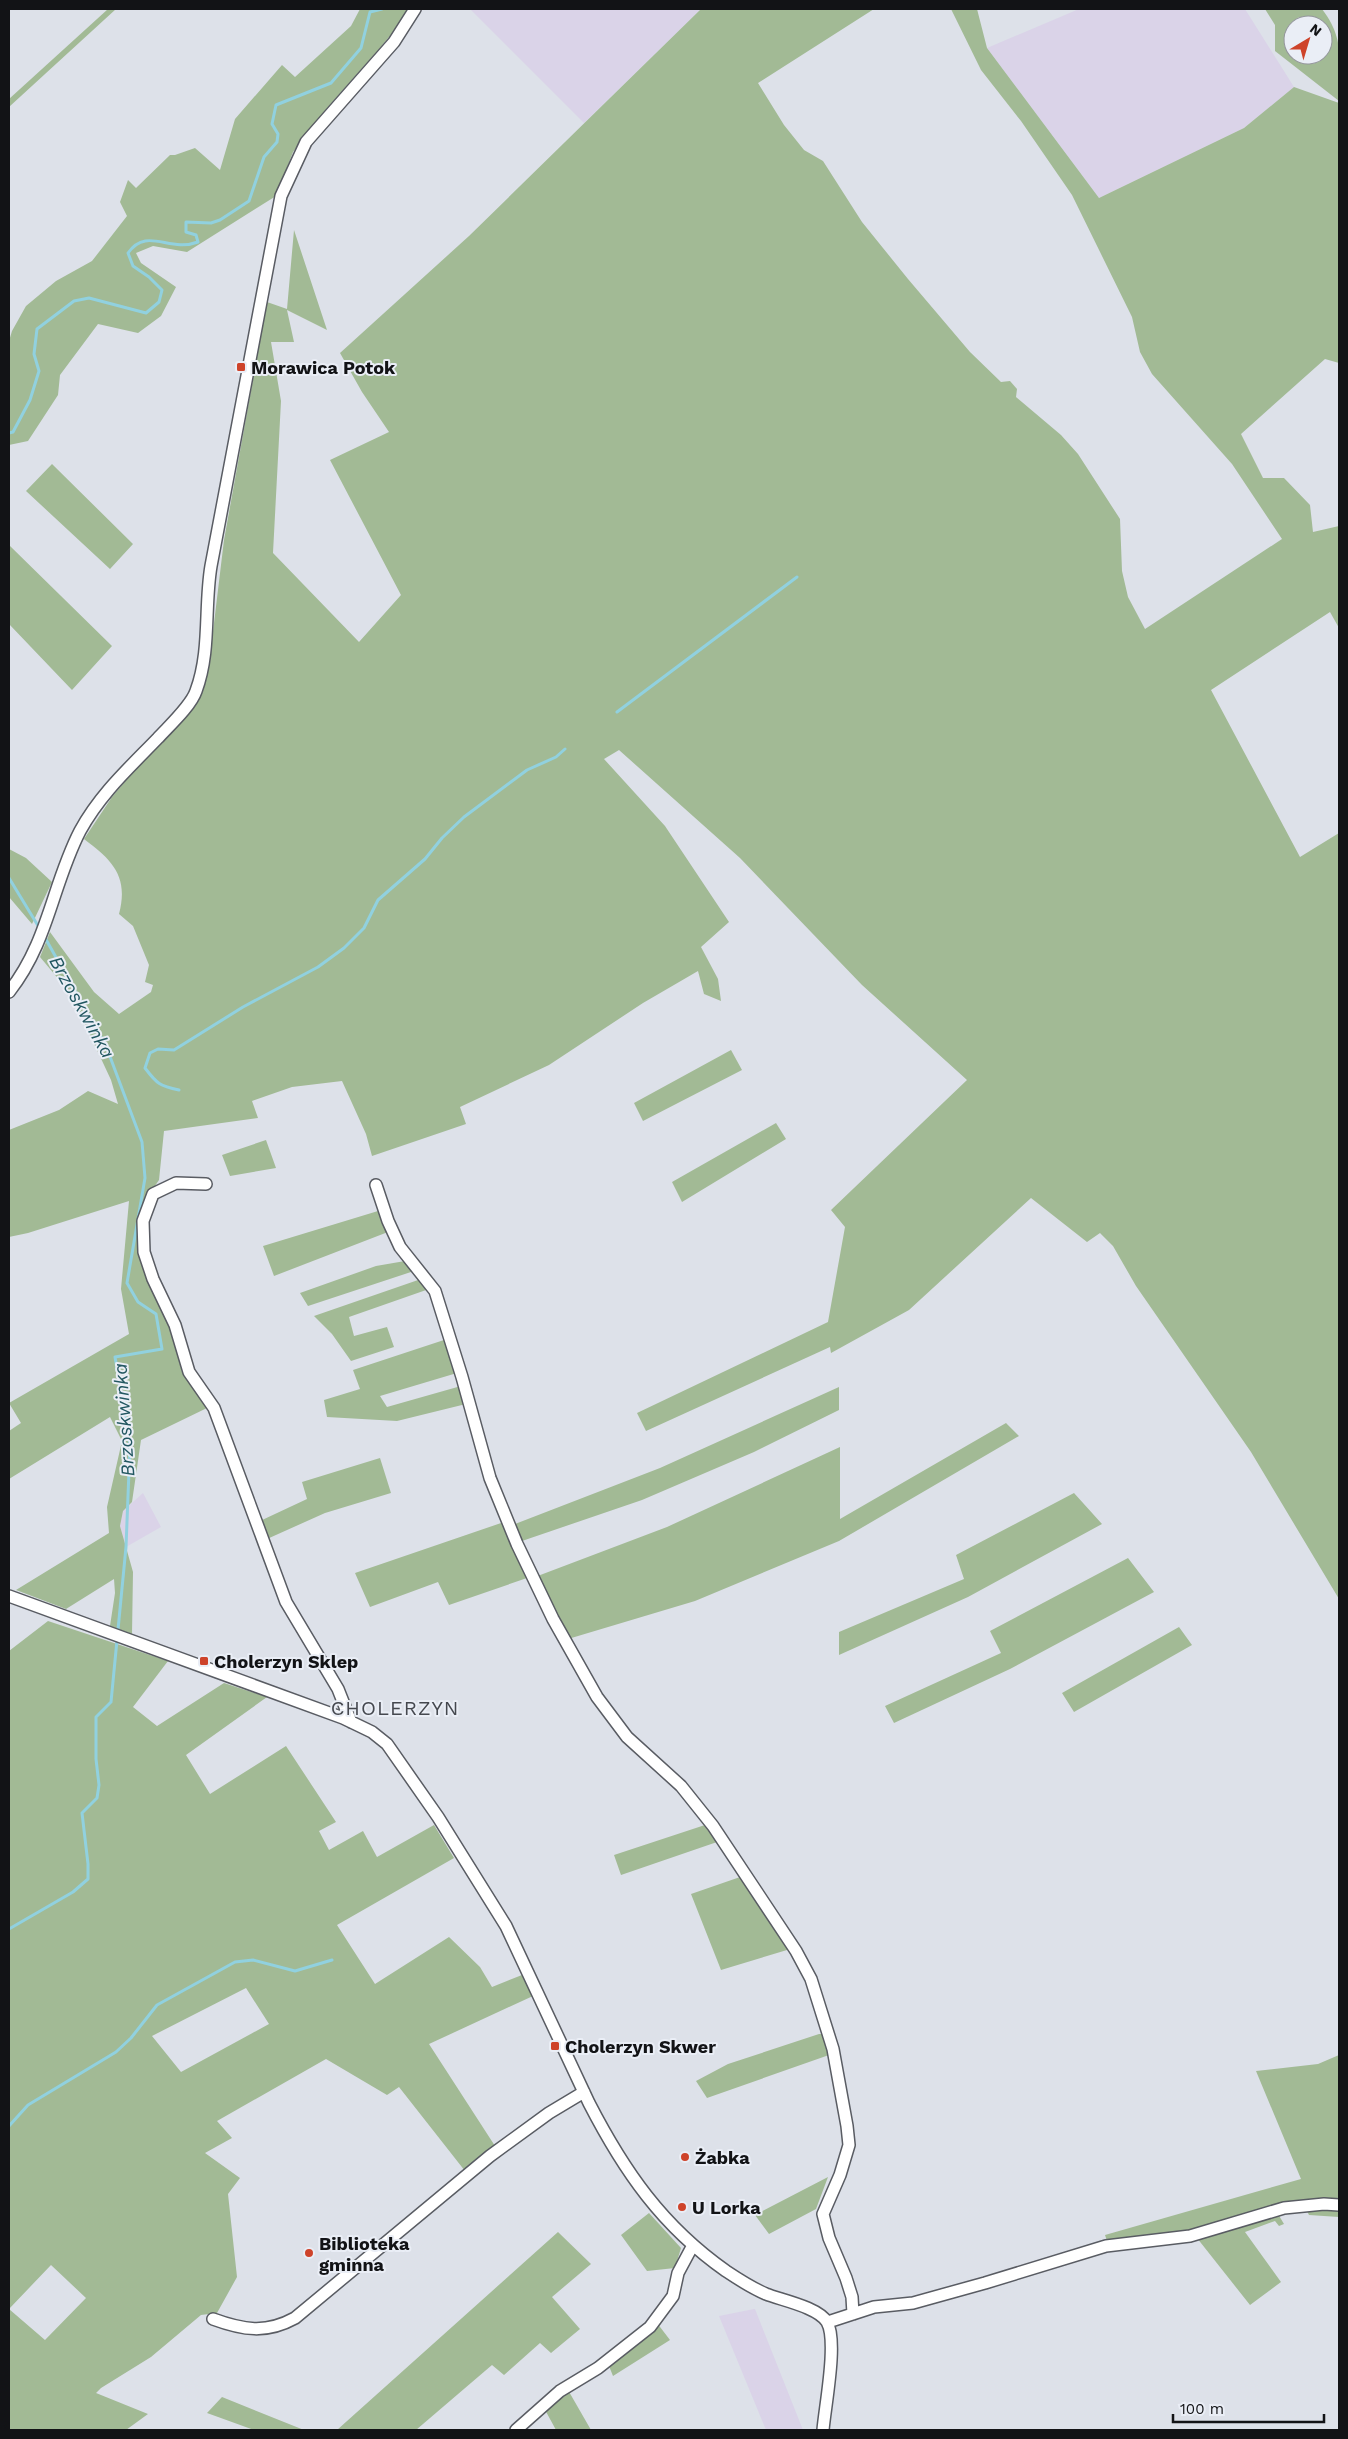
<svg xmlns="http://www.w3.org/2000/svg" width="1348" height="2439" font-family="'Work Sans',sans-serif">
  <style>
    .industrial { fill: #dad3e8 }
    .green { fill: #a2ba95; fill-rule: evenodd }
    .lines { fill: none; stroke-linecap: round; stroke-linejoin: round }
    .stream { stroke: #91d1df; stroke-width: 3 }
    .minor-casing { stroke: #595c63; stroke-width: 14 }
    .minor { stroke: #fff; stroke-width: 11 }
    .poi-dot { fill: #ce432a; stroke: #eaeef6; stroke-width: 2 }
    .labels { text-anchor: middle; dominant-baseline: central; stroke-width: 4; stroke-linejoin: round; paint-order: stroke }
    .poi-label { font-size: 18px; font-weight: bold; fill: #121316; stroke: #eaeef6; text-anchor: start }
    .water-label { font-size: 19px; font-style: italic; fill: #225761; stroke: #eaeef6 }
    .quarter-label { font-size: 20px; letter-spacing: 1px; fill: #45484f; stroke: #eaeef6 }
  </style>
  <rect width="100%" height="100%" fill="#dde1e9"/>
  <path class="industrial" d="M470,9H701L584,123Z
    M1079,9H1245L1294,87L1244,128L1099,198L987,48Z
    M143,1493L161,1527L126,1547L120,1526L123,1511Z
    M754,2309H755L803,2430H766L719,2316Z"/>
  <path class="green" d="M108,9H116L9,107V99Z
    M360,9H408L398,26L380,48L328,107L293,152L276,196L187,252L153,246L136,253L141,263L176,287L161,316L138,333L98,324L60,375L58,395L28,441L9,445V341L12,331L26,306L56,281L92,261L127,216L120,202L128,180L136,188L170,155H175L195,148L220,170L235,119L282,65L295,77L351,26Z
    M701,9H874L758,83L784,125L804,150L823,161L862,222L908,279L970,352L1001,382L1010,381L1017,389L1016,397L1061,435L1078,454L1120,519L1122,571L1128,597L1145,629L1282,539L1232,464L1152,374L1140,352L1132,317L1072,195L1021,121L981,70L951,9H977L987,48L1099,198L1244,128L1294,87L1339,103V363L1325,359L1241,434L1263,478H1284L1310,505L1313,532L1339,526V628L1330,612L1211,690L1300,857L1339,833V1599L1251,1452L1136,1286L1113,1246L1100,1233L1087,1242L1031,1198L909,1310L831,1353L830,1347L646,1431L637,1413L828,1322L845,1227L831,1210L967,1080L862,985L740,858L619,750L604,759L665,826L729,922L701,947L718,979L721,1001L704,994L698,971L643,1003L549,1065L460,1107L466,1124L372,1156L366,1134L342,1081L292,1087L252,1101L258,1118L164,1131L159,1180L150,1193L141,1254L159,1304L170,1327L182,1372L207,1408L141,1440L132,1502L123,1511L120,1526L133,1572L132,1634L110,1626L115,1593L114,1579L66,1609L16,1590L109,1533L107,1507L122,1441L110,1417L9,1479V1431L21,1423L9,1403L129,1334L121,1289L129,1201L28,1233L9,1237V1130L59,1110L88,1091L118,1104L111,1080L71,994L40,957L50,932L94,992L119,1014L151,992L153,985L145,982L149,965L133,926L119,914C129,876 112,860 84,839L112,797L149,753L195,706L203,691L211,648L224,540L267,302L287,309L294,230L327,330L287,310L294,342H271L281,401L273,553L359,642L401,595L330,460L389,432L362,392L340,353L469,236Z
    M1265,9H1322C1346,40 1339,64 1339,101L1275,51V25ZM1293,25H1323V55H1293Z
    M52,464L133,544L110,569L26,491Z
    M9,545L112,646L72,690L9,624Z
    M9,849L26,858L52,882L32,924L9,897Z
    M731,1050L742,1070L643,1121L634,1103Z
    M776,1123L786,1139L682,1202L672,1182Z
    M266,1140L276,1168L230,1176L222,1155Z
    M378,1211L388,1232L274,1276L263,1246Z
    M405,1261L414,1271L308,1306L300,1293L376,1266Z
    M421,1279L429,1289L349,1317L354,1336L387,1327L394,1347L351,1361L332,1334L314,1316Z
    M447,1339L457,1373L380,1396L387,1407L461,1386L466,1404L397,1421L327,1417L324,1400L360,1389L353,1370Z
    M839,1387V1410L754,1452L642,1500L522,1541L515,1524L660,1468Z
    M1006,1423L1019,1436L839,1541L695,1601L568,1639L535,1577L667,1527L840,1447V1519Z
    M380,1458L391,1493L325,1513L267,1539L260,1521L307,1499L302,1482Z
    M1074,1493L1102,1524L968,1597L839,1655V1632L964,1579L956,1555Z
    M504,1522L527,1578L449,1605L438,1582L370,1607L355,1573Z
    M1128,1558L1154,1592L1010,1669L894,1723L885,1706L1001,1653L990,1631Z
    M48,1621L168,1661L133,1707L157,1726L224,1683L267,1697L186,1755L210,1794L286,1746L336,1822L319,1831L329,1850L363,1831L377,1857L434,1825L454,1858L337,1925L375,1984L449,1937L480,1967L492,1987L522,1975L533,1996L429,2044L495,2146L465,2171L399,2087L387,2095L326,2059L217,2121L232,2138L205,2153L240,2178L228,2194L237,2277L217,2313L201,2315L151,2357L101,2388L96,2393L148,2414L126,2430H9V1651ZM246,1988L269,2024L181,2072L152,2036ZM51,2265L86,2298L45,2340L9,2309Z
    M1179,1627L1192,1645L1074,1712L1062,1693Z
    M708,1824L720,1841L621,1875L614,1855Z
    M743,1876L787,1945V1950L721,1970L691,1894Z
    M819,2034H824L829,2055L707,2098L696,2081L728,2064Z
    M1339,2055V2198L1306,2202L1184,2232L1108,2244L1105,2235L1301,2179L1256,2071L1318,2064Z
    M828,2177L816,2209L769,2234L755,2215Z
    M1323,2207L1339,2210V2217L1309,2215L1306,2209Z
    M649,2213L681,2248L675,2268L647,2271L621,2235Z
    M1278,2214L1284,2224L1279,2226L1275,2221L1245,2232L1281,2282L1250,2305L1197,2238Z
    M558,2232L591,2264L552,2297L580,2329L551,2353L540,2343L504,2375L492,2365L416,2430H337Z
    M657,2323L670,2340L613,2376L609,2366Z
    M568,2390L591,2430H556L544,2408Z
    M222,2397L304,2430H254L207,2413Z"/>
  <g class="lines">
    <path class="stream" d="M9,433L13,432L30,400L39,371L34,354L37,329L74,301L89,298L146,313L159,302L162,290L149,277L133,266L128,253C147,226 169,253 198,242L196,235L186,232V222L211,223L220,220L249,201L264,157L277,142L278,134L272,124L276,105L331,83L361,48L370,12L382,9
      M617,712L797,577
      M9,878L40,929
      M179,1090C160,1086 157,1084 145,1068L150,1053L158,1049L174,1050L243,1007L318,967L344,948L364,928L378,900L425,859L442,838L464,817L527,770L556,757L565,749
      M9,1929L73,1892L88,1879V1864L82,1813L97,1798L99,1785L96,1759V1717L111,1702L126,1547L130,1445L115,1357L162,1349L156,1314L138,1302L127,1283L145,1178L142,1142L106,1046L44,936
      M9,2126L28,2105L116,2052L131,2038L157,2005L235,1962L253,1960L295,1971L332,1960"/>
    <g class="minor-casing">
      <path id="minor" d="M9,992C49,941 52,885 80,831C100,794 130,767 158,738C169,726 191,706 196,691C211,651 204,607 211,566C234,443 258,319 281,196L306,142L394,42L415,9
        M206,1184L176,1183L153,1194L143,1221L144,1252L153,1279L175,1325L189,1372L214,1408L286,1602L338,1689L351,1722
        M376,1185L388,1221L400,1247L435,1291L462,1377L490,1478L517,1544L553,1619L597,1697L627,1737L681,1786L713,1826L796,1951L811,1979L833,2049L847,2126L849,2145L840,2175L823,2214L829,2238L846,2278L852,2297L853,2314
        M9,1596L343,1718L372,1732L387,1744L438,1817L506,1926L589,2103C624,2171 662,2226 726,2271C738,2279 752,2288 766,2294C781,2300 818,2307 827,2322C838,2341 825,2406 823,2430
        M213,2319C243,2330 266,2334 295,2318L490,2156L549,2113L584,2092
        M828,2322L874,2307L913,2303L985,2283L1106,2246L1190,2236L1284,2208L1324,2204L1339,2205
        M516,2430L560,2391L598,2368L650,2327L673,2296L678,2273L693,2245"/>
    </g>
    <use href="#minor" class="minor"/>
  </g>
  <g class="poi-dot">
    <rect x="236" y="362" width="10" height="10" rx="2.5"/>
    <rect x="199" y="1656" width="10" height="10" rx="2.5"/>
    <rect x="550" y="2041" width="10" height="10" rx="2.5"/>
    <circle cx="685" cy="2157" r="5"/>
    <circle cx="682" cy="2207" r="5"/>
    <circle cx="309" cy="2253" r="5"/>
  </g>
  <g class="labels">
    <g class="poi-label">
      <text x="251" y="367">Morawica Potok</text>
      <text x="214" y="1661">Cholerzyn Sklep</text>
      <text x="565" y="2046">Cholerzyn Skwer</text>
      <text x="695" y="2157">Żabka</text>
      <text x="692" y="2207">U Lorka</text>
      <text x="319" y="2243">Biblioteka<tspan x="319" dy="21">gminna</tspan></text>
    </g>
    <g class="water-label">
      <text transform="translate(82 1007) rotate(61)">Brzoskwinka</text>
      <text transform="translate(124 1420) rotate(-94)">Brzoskwinka</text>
    </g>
    <g class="quarter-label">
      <text x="395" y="1708">CHOLERZYN</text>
    </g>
  </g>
  <rect width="1348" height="2439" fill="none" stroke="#121316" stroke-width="20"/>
  <g transform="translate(1308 40) rotate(38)"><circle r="24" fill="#eaeef6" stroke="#94969c"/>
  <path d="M0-4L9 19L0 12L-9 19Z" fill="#ce432a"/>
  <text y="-8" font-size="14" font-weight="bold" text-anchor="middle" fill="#121316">N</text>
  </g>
  <path d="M1173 2414v8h151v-8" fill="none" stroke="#121316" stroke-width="2.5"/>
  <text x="1180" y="2414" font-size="15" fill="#121316" stroke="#eaeef6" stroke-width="4" paint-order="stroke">100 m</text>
</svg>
